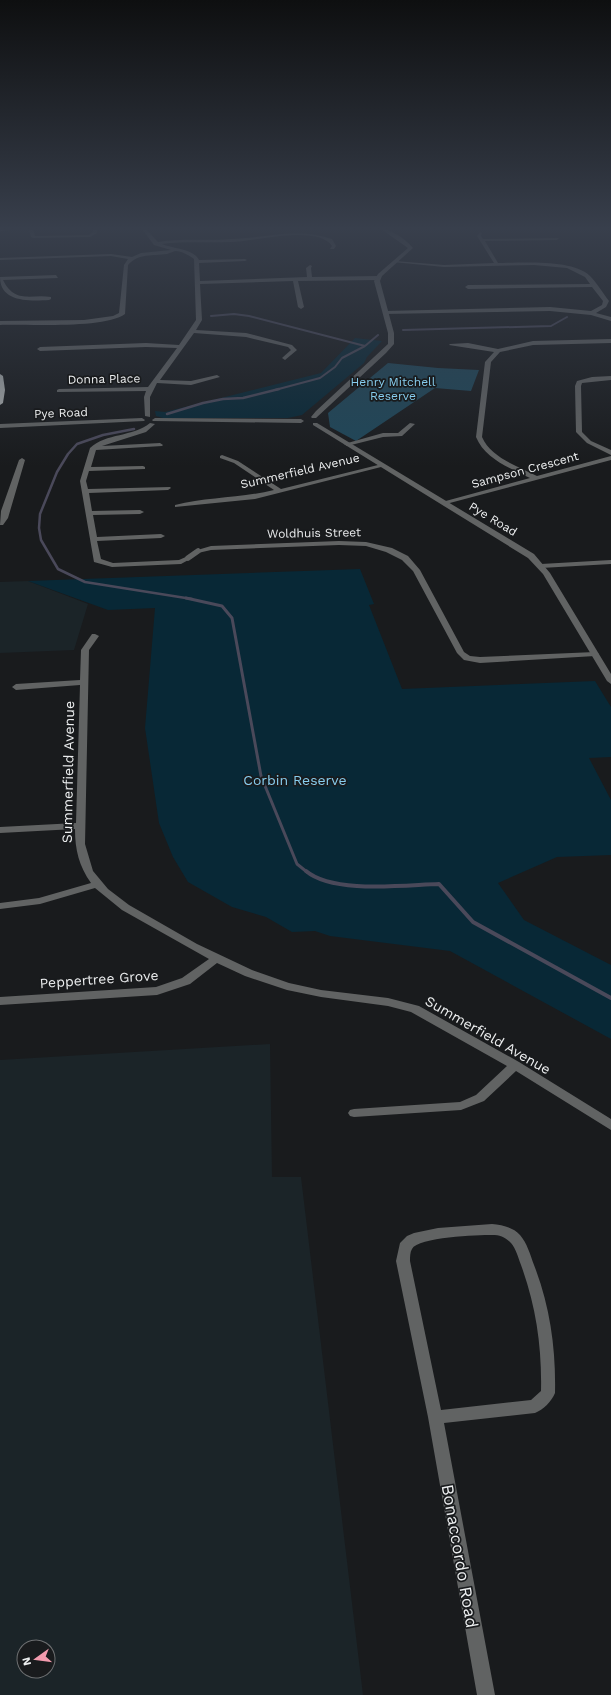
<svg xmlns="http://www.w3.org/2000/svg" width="611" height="1695" font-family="'Work Sans',sans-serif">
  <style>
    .built { fill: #1b2428; fill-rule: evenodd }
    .green { fill: #082836 }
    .forest { fill: #1f4759 }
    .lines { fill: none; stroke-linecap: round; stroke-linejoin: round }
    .stream-far3 { stroke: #4a495a; stroke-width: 2 }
    .stream-far2 { stroke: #4a495a; stroke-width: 2.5 }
    .stream-far1 { stroke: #4a495a; stroke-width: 3 }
    .stream { stroke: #4a495a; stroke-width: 4 }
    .pedestrian { stroke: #616363; stroke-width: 5.5 }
    .minor { fill: #616363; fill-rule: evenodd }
    .tertiary { fill: #616363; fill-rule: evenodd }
    .primary { fill: #a8acac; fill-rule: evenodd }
    .labels { text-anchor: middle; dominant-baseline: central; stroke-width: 3.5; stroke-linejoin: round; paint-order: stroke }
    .far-street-label { font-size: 12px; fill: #eceeef; stroke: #191b1d }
    .far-park-label { font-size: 12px; fill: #87cdee; stroke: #191b1d }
    .street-label { font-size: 14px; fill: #eceeef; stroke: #191b1d }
    .park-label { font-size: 14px; fill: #87cdee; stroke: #191b1d }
    .near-street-label { font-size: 17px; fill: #eceeef; stroke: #191b1d }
  </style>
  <rect width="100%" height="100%" fill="#191b1d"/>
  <path class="built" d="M28,581L88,604L74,650L0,653V582Z
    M270,1044L272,1177H301L363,1695H0V1060ZM24,1647H48V1671H24Z"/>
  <path class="green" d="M355,338L382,341L367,357L364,363L302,415L288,418H163L156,416L155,411L165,412L321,373Z
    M360,569L374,604L369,605L402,689L595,681L611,707V757L589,758L611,800V855L557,857L498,883L524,920L611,965V1039L450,951L330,936L315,931L292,932L266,917L232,907L188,882L173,857L159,823L145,728L155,608L108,610L28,581Z"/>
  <path class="forest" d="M388,363L438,368L479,370L471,391L435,388L356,441L330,427L328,413Z"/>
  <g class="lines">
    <path class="stream-far3" d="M211,316L234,314L249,316L365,346
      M403,330L551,326L567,317
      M275,390L320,378L335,367L342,358L365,346L378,335"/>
    <path class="stream-far2" d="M167,414L203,403L223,399L243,398L279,389
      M134,429L103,435L77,444L68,454L57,472L40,514L39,528L41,540L58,569L85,582L192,599"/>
    <path class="stream-far1" d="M186,598L222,606L232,618L261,776L297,864L307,872"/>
    <path class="stream" d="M306,871C333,894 404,885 439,884L473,922L611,998"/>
    <path class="pedestrian" d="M188,558L198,551"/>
    <path class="minor" d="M29,229H33L35,236L89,235L93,232V229H97V233L90,237L33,238L31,237Z
      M142,229H146L158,242C182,238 207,241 231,239C266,238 298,227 332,239L336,246L334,249H330L332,246C317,224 253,242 230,242C207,243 185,241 162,244C173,249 193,248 199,260L245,259L247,260L245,261L199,263L200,281L307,277L306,268L310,265L312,266L311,268L312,277L378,276L381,278L378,280L298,281L304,307L301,309L298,307L293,281L200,284L202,320L196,330L246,333L292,345L297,350L285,360L282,358L291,350L288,347L246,337L194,333L160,380L191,381L217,375L220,377L191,385L157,383L150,397V417L145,416L144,397L146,391L57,392V390L59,389L148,387L177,348L146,347L40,351L37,349L40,347L146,343L179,345L196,320L194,259C190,256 182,251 176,251C174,251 170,253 167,254C153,256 138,253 128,265L125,314C105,329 27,324 0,325V321L84,320L113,316L119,313L124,265L128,259L111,256L0,260V258L111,254L132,257L141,253L171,250L154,245Z
      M480,232L482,233L481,236L483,239L559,238L557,240L485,241L498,263C521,263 573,259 590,276C597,283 603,293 609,301L606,307L596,313L611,317V321L591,315L550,311L383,314V312L385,311L550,307L591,311L602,305L603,301L592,287L468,289L465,287L468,285L590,284L585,277L567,268L534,265L444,267L393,262L395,261L444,265L494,263L477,236Z
      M56,275L58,278L3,280C15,304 30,294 51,297V299L49,300C31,301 0,303 0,277Z
      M611,339V343L533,345L500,352L491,362L482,437C491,458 518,466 537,476L611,456V460L446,504H442V502L530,478C510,468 485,459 476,437L485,362L494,352L449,345L450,344L468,343L498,349L533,341Z
      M611,376V380L582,383L581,386L582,432L591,441L611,450V455L587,443L576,432L575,386L577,381L592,377Z
      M150,423L155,424L146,432L102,446L160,443L163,445L162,446L96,450L91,467L143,466L145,467V469L89,471L86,481L88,489L170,487L171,488L168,490L89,493L92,511L140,510L144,512L140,514L93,515L97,537L161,534L165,536L161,538L97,541L101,559L113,563L179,560L188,556L192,558L181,564L112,567L94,562L80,481L90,448C106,433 133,437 150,423Z
      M410,423L415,424L402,436L383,437L347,446L344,444L383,433H398Z
      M222,455L238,461L281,489L382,464L385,466L255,499L175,507V505C207,497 241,498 274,490L234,463L220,458V456Z
      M22,458L25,460L8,518L3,525H0L1,511L19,460Z
      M339,541L366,542L392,548L408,556L420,570L464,652L470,656L480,657L595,652L599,654L595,656L480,663L464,660L457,653L413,571L402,560L386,552L366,546L339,545L211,550L198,553L194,551L211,546Z
      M611,560V564L541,568L537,566L541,564Z
      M92,634H95L99,636L89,650L85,844L93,871L108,889L129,905L197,944L252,970L289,983L321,990L388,998L419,1006L519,1062L611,1119V1130L516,1071L484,1101L461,1110L354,1117L350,1116L348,1113L350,1110L354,1109L460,1102L476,1095L507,1066L411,1012L388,1006L321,997L287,990L245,976L217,963L190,984L157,995L0,1005V997L156,987L182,978L209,959L122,910L95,888L40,904L0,909V903L39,898L91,883C79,866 75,850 75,829L0,833V827L76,823L80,685L16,690L12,687L16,684L80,680L81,650Z
      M492,1224C502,1225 513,1227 520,1235C527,1243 530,1254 534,1265C550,1306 556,1349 555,1393C552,1401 543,1410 535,1413L444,1423L495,1695H477L428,1417L396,1261L400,1243L407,1236L414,1233L438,1228ZM492,1235C500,1235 505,1237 511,1243C516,1249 518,1257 521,1265C536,1306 542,1347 541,1391L531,1400L441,1410L410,1261C410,1257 410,1252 412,1249C418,1237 478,1235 492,1235Z"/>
    <path class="tertiary" d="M0,229H23L0,231Z
      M381,229C391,229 407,240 413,248L382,276L380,281L394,333V344L386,353L316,418H312L311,417L316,411L388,344V333L374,281L378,274L408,248Z
      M142,418L145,420L144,421L0,428V424Z
      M155,418L301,419L304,421L301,423L153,421L152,420Z
      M313,423H317L534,554L550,573L611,674V684L607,681L543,574L528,558L313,425Z"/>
    <path class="primary" d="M0,374L3,376L5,390L3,403L0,405Z"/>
  </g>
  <linearGradient id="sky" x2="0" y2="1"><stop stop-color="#0e0f10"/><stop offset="0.49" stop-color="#383f4c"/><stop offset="1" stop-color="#383f4c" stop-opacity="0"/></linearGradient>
  <rect width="611" height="466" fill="url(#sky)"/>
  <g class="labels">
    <g class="far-street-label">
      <text transform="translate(104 379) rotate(-1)">Donna Place</text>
      <text transform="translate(61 413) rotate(-2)">Pye Road</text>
      <text transform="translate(525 470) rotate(-15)">Sampson Crescent</text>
      <text transform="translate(300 471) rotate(-13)">Summerfield Avenue</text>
      <text transform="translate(493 519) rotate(31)">Pye Road</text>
      <text transform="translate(314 533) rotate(-1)">Woldhuis Street</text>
    </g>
    <g class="far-park-label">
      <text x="393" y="382">Henry Mitchell<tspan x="393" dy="14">Reserve</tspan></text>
    </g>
    <g class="street-label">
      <text transform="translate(68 772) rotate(-89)">Summerfield Avenue</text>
      <text transform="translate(99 979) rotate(-4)">Peppertree Grove</text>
      <text transform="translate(488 1035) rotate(30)">Summerfield Avenue</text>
    </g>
    <g class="park-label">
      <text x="295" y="780">Corbin Reserve</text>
    </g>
    <g class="near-street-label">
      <text transform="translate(460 1556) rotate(80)">Bonaccordo Road</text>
    </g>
  </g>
  <g transform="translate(36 1659) rotate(256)"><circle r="19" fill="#191b1d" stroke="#6d6f71"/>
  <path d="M0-3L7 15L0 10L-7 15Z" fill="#f29aad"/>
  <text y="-6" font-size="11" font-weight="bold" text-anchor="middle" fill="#eceeef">N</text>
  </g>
</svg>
